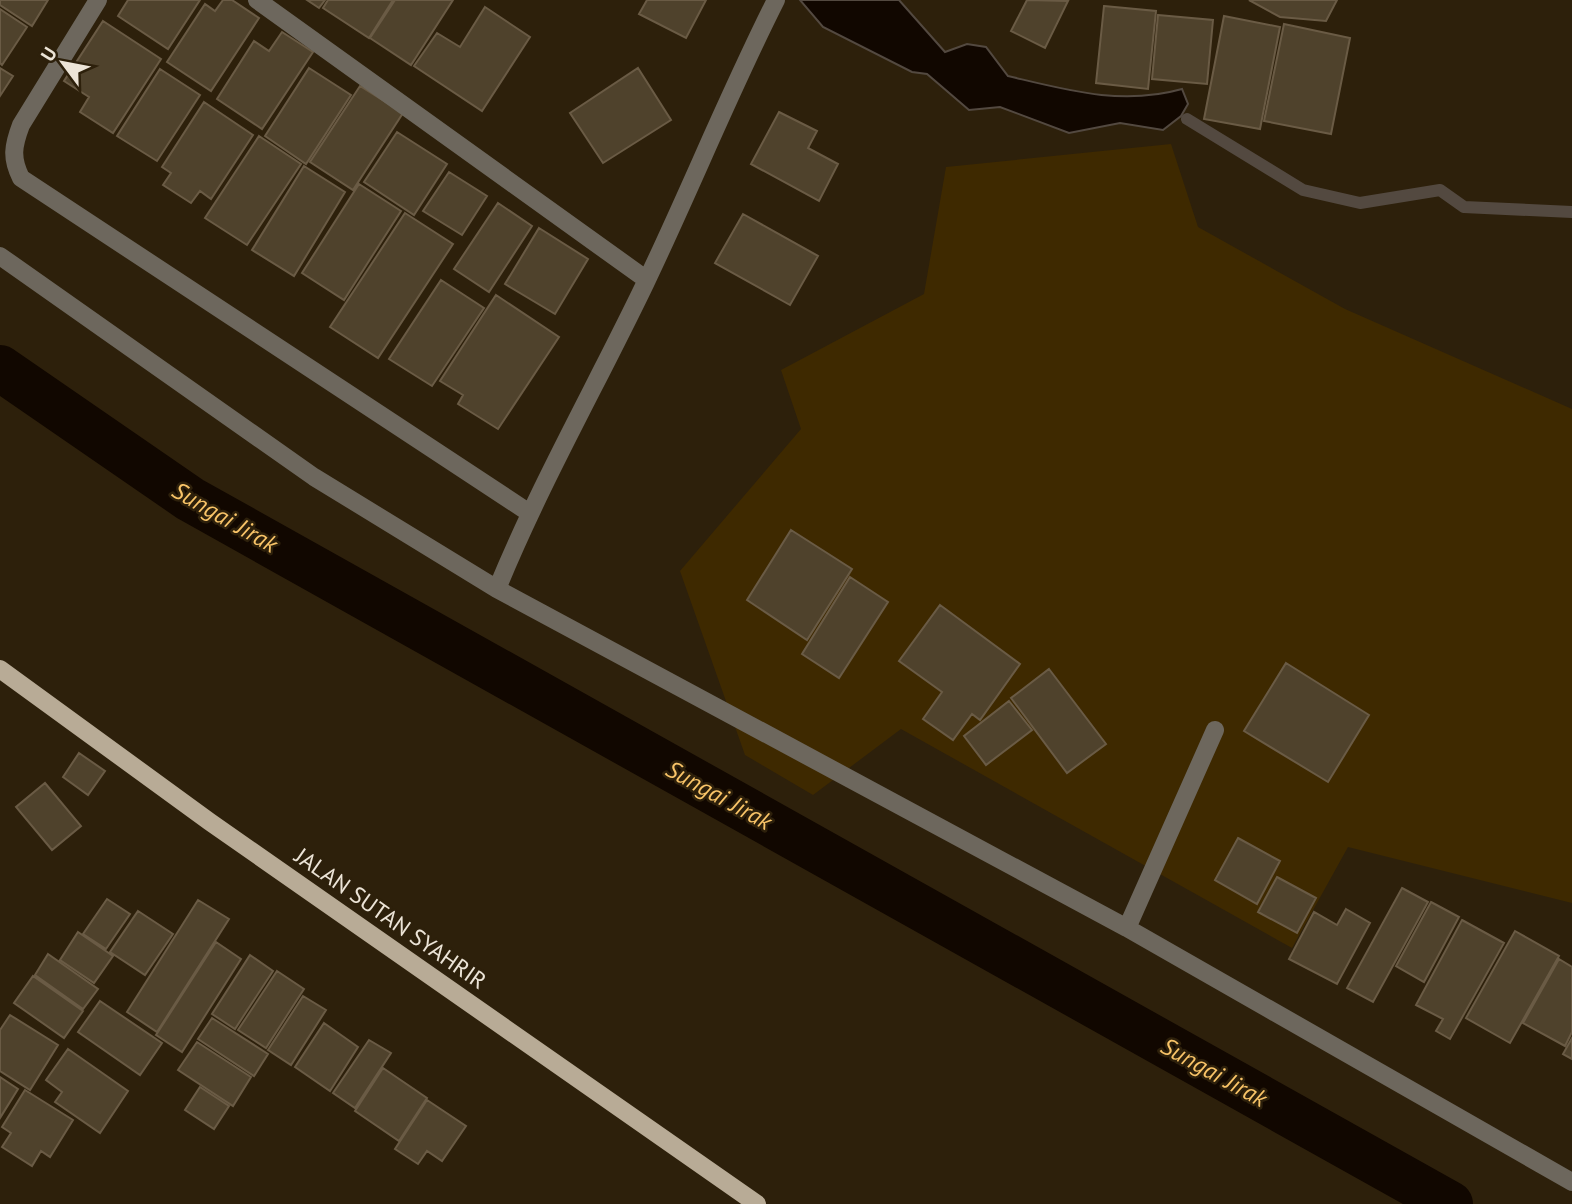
<svg xmlns="http://www.w3.org/2000/svg" width="1572" height="1204" font-family="'PT Sans',sans-serif">
  <style>
    .green { fill: #3e2900 }
    .water { fill: #110700; stroke: #534940; stroke-width: 2 }
    .lines { fill: none; stroke-linecap: round; stroke-linejoin: round }
    .stream { stroke: #534940; stroke-width: 12 }
    .canal { stroke: #110700; stroke-width: 46 }
    .building { fill: #4f422c; stroke: #6a5b45; stroke-width: 2 }
    .minor { stroke: #6d675d; stroke-width: 18 }
    .major { stroke: #b8ab96; stroke-width: 18 }
    .labels { text-anchor: middle; dominant-baseline: central; stroke-width: 5; stroke-linejoin: round; paint-order: stroke }
    .street-label { font-size: 23px; fill: #ece4d7; stroke: #2d200b }
    .water-label { font-size: 24px; font-style: italic; fill: #f9c468; stroke: #2d200b }
  </style>
  <rect width="100%" height="100%" fill="#2d200b"/>
  <path class="green" d="M1171,144L1198,227L1345,309L1572,409V903L1348,847L1292,948L901,729L813,795L745,755L680,571L801,429L781,370L924,294L946,167Z"/>
  <path class="water" d="M800,0H899L945,52L967,44L986,47L1008,76C1067,90 1122,106 1182,89L1188,104L1181,116L1163,130L1120,123L1069,133L1000,107L969,110L927,74L912,72L823,27Z"/>
  <g class="lines">
    <path class="stream" d="M1187,119L1303,190L1360,203L1440,190L1464,207L1572,212"/>
    <path class="canal" d="M0,368L190,499L1450,1204"/>
  </g>
  <path class="building" d="M0,0H48L32,26L0,5Z
    M128,0H200L168,49L118,16Z
    M223,0H232L259,18L211,91L167,62L205,4L215,11Z
    M307,0H325L319,8Z
    M328,0H393L369,38L323,8Z
    M395,0H453L411,65L370,38Z
    M647,0H706L686,38L639,14Z
    M1027,0L1068,1L1045,48L1011,31Z
    M1249,0H1337L1326,21L1280,17Z
    M1104,6L1156,11L1148,89L1096,83Z
    M485,7L530,37L482,111L414,66L437,33L460,47Z
    M0,9L27,27L2,65L0,63Z
    M1158,15L1213,20L1207,84L1152,79Z
    M1224,16L1280,27L1260,129L1204,119Z
    M103,21L161,59L113,133L80,112L89,97L64,81Z
    M1284,24L1350,38L1331,134L1264,121Z
    M282,32L313,52L262,129L217,99L254,41L269,51Z
    M0,68L13,76L0,96Z
    M309,68L351,95L306,164L265,136Z
    M638,68L671,120L603,163L570,113Z
    M160,69L200,95L157,161L117,136Z
    M360,86L403,113L353,190L310,162Z
    M204,102L253,135L211,199L200,191L191,203L163,185L171,173L162,167Z
    M779,112L817,131L808,148L838,164L819,201L751,164Z
    M397,132L447,164L414,215L364,182Z
    M259,136L301,164L247,245L205,218Z
    M304,166L345,192L294,276L252,250Z
    M449,172L487,196L462,235L423,211Z
    M359,184L401,211L344,300L302,273Z
    M498,203L532,226L489,292L454,269Z
    M405,213L453,244L378,358L330,327Z
    M743,214L818,256L790,305L715,263Z
    M539,228L588,259L555,314L505,284Z
    M441,280L484,308L432,386L389,359Z
    M496,295L559,337L498,429L458,404L463,395L440,381Z
    M791,530L852,569L807,640L747,600Z
    M850,577L888,602L839,678L802,654Z
    M940,605L1020,664L980,720L972,714L953,740L923,719L942,692L899,661Z
    M1286,663L1369,715L1328,782L1244,731Z
    M1049,669L1106,744L1067,773L1011,698Z
    M1009,701L1032,730L986,765L964,736Z
    M79,753L105,771L88,795L63,777Z
    M45,783L81,826L52,850L16,807Z
    M1238,838L1280,861L1257,904L1215,880Z
    M1277,877L1316,898L1297,933L1258,912Z
    M1402,888L1428,902L1373,1002L1347,988Z
    M107,899L130,914L106,949L83,934Z
    M198,900L229,919L157,1032L127,1012Z
    M1431,902L1459,917L1424,982L1396,966Z
    M1346,909L1370,923L1337,984L1289,959L1314,912L1337,925Z
    M138,911L173,934L145,975L110,952Z
    M1462,920L1504,943L1450,1039L1436,1031L1443,1019L1416,1005Z
    M1515,931L1559,956L1510,1043L1466,1018Z
    M78,932L113,956L94,983L60,960Z
    M216,942L241,959L182,1052L156,1035Z
    M48,954L98,989L83,1009L35,975Z
    M250,955L273,971L235,1029L212,1014Z
    M1559,959L1572,967V1032L1565,1046L1523,1023Z
    M277,971L304,989L266,1048L238,1030Z
    M33,976L83,1011L64,1038L14,1003Z
    M303,996L326,1010L291,1065L268,1050Z
    M100,1001L162,1043L140,1075L78,1032Z
    M10,1015L58,1045L30,1090L0,1071V1030Z
    M212,1018L268,1054L254,1076L198,1039Z
    M324,1023L358,1047L330,1091L295,1067Z
    M1572,1038V1059L1563,1054Z
    M369,1040L391,1053L355,1108L333,1093Z
    M197,1042L251,1077L233,1106L178,1070Z
    M68,1049L128,1091L100,1133L55,1102L62,1092L46,1080Z
    M383,1068L427,1098L399,1141L355,1111Z
    M0,1077L18,1089L0,1118Z
    M200,1087L229,1106L214,1129L185,1110Z
    M25,1090L73,1120L50,1157L41,1151L32,1166L2,1147L11,1133L2,1127Z
    M427,1100L466,1126L442,1161L427,1151L418,1164L395,1149Z"/>
  <g class="lines">
    <path class="minor" d="M98,0L21,125C13,146 11,158 21,178L528,512
      M257,0L647,280
      M0,256L314,477L497,589L1127,928L1572,1182
      M497,589C540,484 596,386 645,284C690,190 729,93 776,0
      M1127,928L1215,730"/>
    <path class="major" d="M0,669L210,822L757,1204"/>
  </g>
  <g class="labels">
    <g class="street-label">
      <text transform="translate(391 918) rotate(35)">JALAN SUTAN SYAHRIR</text>
    </g>
    <g class="water-label">
      <text transform="translate(225 517) rotate(30)">Sungai Jirak</text>
      <text transform="translate(719 795) rotate(29)">Sungai Jirak</text>
      <text transform="translate(1214 1072) rotate(29)">Sungai Jirak</text>
    </g>
  </g>
  <g transform="translate(63 63) rotate(302)" stroke="#2d200b" stroke-width="5" paint-order="stroke">
  <path d="M0-5L12 26L0 18L-12 26Z" fill="#ece4d7"/>
  <text y="-10" font-size="19" font-weight="bold" text-anchor="middle" fill="#ece4d7">U</text>
  </g>
</svg>
